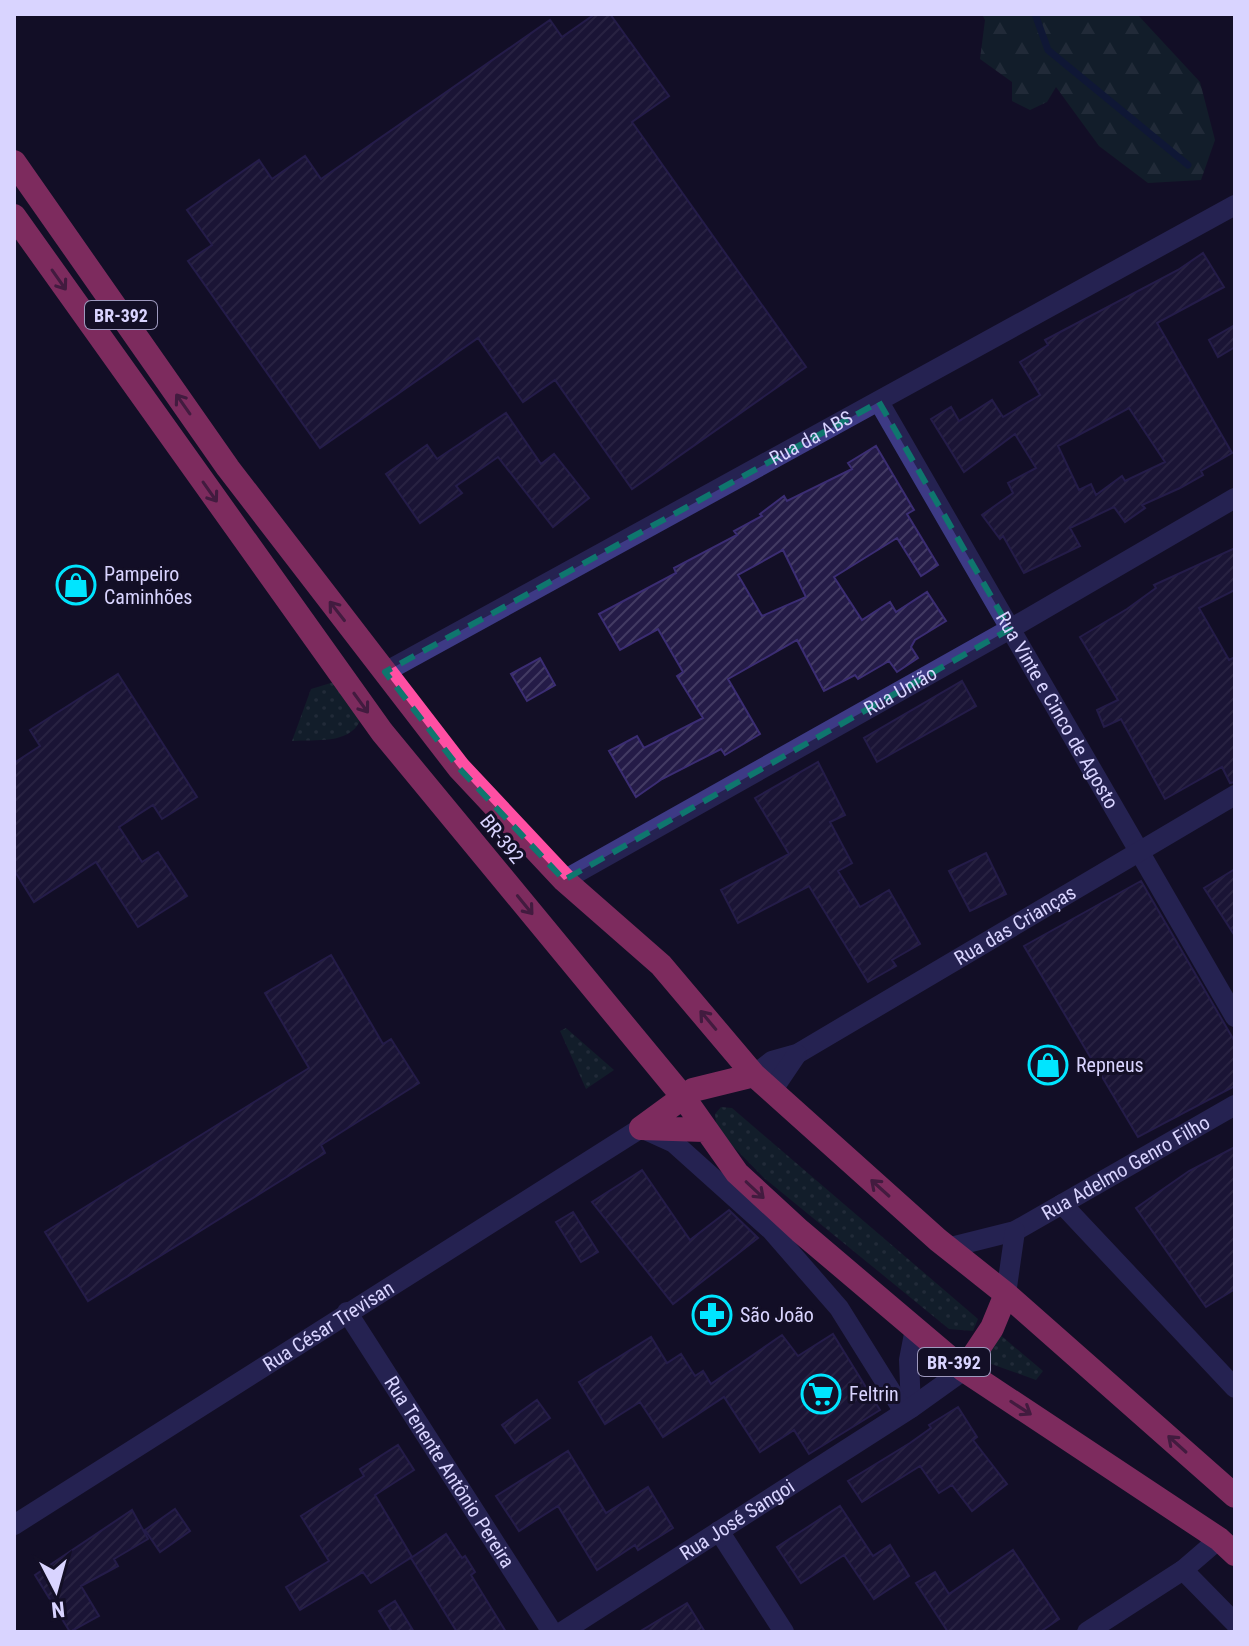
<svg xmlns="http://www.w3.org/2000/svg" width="1249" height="1646" font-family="'Roboto Condensed',sans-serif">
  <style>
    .grass { fill: url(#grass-dots) }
    .forest { fill: url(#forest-firs) }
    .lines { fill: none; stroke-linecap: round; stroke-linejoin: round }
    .stream { stroke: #0c2248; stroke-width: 7 }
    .building { fill: url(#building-hatch); stroke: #3b2d73; stroke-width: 2; fill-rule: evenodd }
    .minor { stroke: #3d3a85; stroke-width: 20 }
    .highway { stroke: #ff4fa3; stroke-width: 24 }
    .oneway { stroke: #7d2c5e }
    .marked { fill: none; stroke: #0f766e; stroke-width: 6; stroke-dasharray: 16 10; stroke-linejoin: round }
    .labels { text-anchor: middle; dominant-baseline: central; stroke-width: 6; stroke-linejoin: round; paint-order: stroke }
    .shield { fill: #130f26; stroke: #9e99be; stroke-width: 2 }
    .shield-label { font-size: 18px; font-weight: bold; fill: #d9d4ff }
    .street-label { font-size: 20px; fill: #d9d4ff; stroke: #130f26 }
    .poi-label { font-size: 20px; fill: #d9d4ff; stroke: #130f26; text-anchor: start }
  </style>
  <defs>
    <pattern id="grass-dots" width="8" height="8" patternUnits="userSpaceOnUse" patternTransform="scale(2)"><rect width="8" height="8" fill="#12302f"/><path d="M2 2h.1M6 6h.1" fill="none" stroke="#344d4e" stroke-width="1.8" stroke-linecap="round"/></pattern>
    <pattern id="forest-firs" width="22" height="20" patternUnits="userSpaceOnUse" patternTransform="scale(2)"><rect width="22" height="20" fill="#12302f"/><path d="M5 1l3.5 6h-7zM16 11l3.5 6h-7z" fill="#344d4e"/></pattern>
    <pattern id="building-hatch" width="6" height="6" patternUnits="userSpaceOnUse" patternTransform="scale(2)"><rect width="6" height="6" fill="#241b47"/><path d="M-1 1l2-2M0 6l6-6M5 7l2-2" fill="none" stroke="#433b63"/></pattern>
  </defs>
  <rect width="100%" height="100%" fill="#130f26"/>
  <path class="grass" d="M334,682L360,721C348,745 316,739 292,741L311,689Z
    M566,1028L614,1070L586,1089L560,1031Z
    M721,1107L732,1108L978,1319L973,1331L949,1329L764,1178L717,1130L715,1114Z
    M998,1333L1043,1371L1036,1380L980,1360Z"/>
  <path class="forest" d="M982,14H1137L1200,82L1215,140L1201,180L1148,183L1099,146L1056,87L1047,102L1030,110L1012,101V82L980,59L985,20Z"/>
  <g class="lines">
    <path class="stream" d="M1035,14L1048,50L1188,165"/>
  </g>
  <path class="building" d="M595,14H610L669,96L632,122L806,367L632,489L555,380L523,402L478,338L320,448L188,261L212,245L187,210L259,160L272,179L305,156L321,179L550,20L562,37Z
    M1203,253L1224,287L1157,323L1232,453L1201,471L1203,475L1180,488L1142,505L1145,508L1125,522L1114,507L1070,528L1080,546L1024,573L1003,536L1000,539L982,515L1013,493L1008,483L1036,468L1015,434L964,472L931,419L951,407L959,421L992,400L1003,417L1040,395L1020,362L1048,345L1045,340L1178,270ZM1129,408L1165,462L1125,481L1122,476L1096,495L1091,484L1079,490L1058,446Z
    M1235,325V347L1218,357L1209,340Z
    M506,413L541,464L554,454L589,498L553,527L498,457L456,486L462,493L420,523L386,474L427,445L437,459Z
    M876,446L914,510L907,514L938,565L921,576L897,538L834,577L862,620L890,602L896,612L927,592L946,621L915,640L911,647L918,658L897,672L889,661L858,679L855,675L824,691L797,640L728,679L760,734L725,755L721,749L662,779L636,797L609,751L637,736L644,748L703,718L677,676L683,672L658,629L620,650L599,614L676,573L674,568L737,535L734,531L762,516L760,514L784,496L787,501L852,469L848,463ZM783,550L806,597L762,616L738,575Z
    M1235,548V590L1199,608L1229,660L1235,657V782L1230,783L1222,767L1165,799L1121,719L1104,727L1097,710L1118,700L1080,637L1127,609L1156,588L1154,585Z
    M540,658L555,685L527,701L511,674Z
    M118,674L197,797L162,819L153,805L119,827L142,862L158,852L187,896L138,927L96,862L34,902L14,870V763L40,746L30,730Z
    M962,681L976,706L877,762L864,738Z
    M818,762L845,815L830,822L852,863L838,871L860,907L889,890L920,944L892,960L896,966L868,982L809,886L738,923L721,890L789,854L755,798Z
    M986,853L1006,894L970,911L949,871Z
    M1235,869V936L1204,888Z
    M1141,881L1235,1042V1086L1138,1137L1024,946Z
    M331,955L383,1044L391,1039L419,1083L321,1145L325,1153L88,1301L45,1232L309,1068L265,993Z
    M1235,1147V1289L1206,1307L1136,1208L1189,1171Z
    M642,1170L690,1240L729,1210L758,1238L673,1304L592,1202Z
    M573,1212L598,1252L581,1262L556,1222Z
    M833,1334L880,1410L809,1454L794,1430L760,1452L724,1397L663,1437L640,1402L605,1424L579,1382L651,1337L667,1363L681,1354L695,1376L703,1371L711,1384L782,1335L798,1356Z
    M537,1400L550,1418L515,1443L502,1425Z
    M958,1407L977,1437L973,1440L1007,1484L972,1511L952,1485L939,1493L920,1466L862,1502L848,1481L910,1443L931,1428L929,1425Z
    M398,1445L414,1470L375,1495L412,1557L371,1583L363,1572L300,1610L286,1587L329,1561L301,1516L364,1476L360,1469Z
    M568,1451L606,1513L648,1487L673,1528L638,1550L635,1545L597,1570L558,1506L519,1531L496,1496Z
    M840,1506L873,1556L890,1545L909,1576L874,1599L844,1555L801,1583L777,1547Z
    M175,1509L190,1531L160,1552L145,1530Z
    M132,1510L148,1539L114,1559L118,1566L81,1586L99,1616L70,1632L35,1575Z
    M446,1534L462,1558L465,1556L475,1572L471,1575L506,1632H457L411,1558Z
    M1013,1550L1059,1619L1040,1632H948L916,1583L935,1572L949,1594Z
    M395,1601L414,1632H392L379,1611Z
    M687,1603L705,1632H639Z"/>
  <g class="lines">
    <g class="minor">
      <path id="s1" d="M879,402L1235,1017"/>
      <path id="s2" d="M385,672L1235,205"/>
      <path id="s3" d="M564,880L1010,629L1235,498"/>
      <path id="s4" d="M754,1075L772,1061L797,1054L1235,795"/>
      <path d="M772,1091L797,1054"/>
      <path d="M1062,1204L1235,1388"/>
      <path id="s5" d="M940,1241L951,1247L1015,1231L1235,1105"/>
      <path d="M1006,1294L1015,1231"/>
      <path id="s6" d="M347,1312L552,1632"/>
      <path d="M911,1408L909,1360L915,1329"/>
      <path id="s7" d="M14,1525L641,1128L674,1143L771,1230L839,1308L904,1412"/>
      <path d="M719,1531L784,1632"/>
      <path d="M1183,1570L1235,1623"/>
      <path id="s8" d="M562,1632L911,1408L964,1370"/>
      <path d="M1087,1632L1183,1570L1219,1539"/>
    </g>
    <path class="highway" d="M14,162L228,468L459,768L564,880L661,965L754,1075L938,1240L1006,1294L1235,1496
      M14,216L382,732L684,1098L737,1173L800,1231L964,1370L1219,1539L1235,1554
      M641,1128L693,1090L754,1075
      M641,1128L705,1130
      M964,1370L992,1328L1006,1294"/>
  </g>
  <defs><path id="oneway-shaft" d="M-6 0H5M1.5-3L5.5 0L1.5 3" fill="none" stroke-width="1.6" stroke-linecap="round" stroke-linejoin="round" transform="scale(2)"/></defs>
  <g class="oneway">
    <use href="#oneway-shaft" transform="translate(59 280) rotate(55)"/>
    <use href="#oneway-shaft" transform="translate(183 404) rotate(-125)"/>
    <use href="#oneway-shaft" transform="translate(210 492) rotate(55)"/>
    <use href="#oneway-shaft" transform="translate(337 611) rotate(-128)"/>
    <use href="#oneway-shaft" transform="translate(361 703) rotate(54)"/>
    <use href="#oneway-shaft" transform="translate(525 905) rotate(51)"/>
    <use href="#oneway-shaft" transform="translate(708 1020) rotate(-130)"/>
    <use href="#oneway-shaft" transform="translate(880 1188) rotate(-138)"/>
    <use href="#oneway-shaft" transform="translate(755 1190) rotate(43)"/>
    <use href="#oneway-shaft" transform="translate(1021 1408) rotate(33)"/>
    <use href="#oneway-shaft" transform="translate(1177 1444) rotate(-138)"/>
  </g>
  <path d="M0 0H1249V1646H0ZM879,402L1010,629L564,880L459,768L385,672Z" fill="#130f26" fill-opacity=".55" fill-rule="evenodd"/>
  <path class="marked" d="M879,402L1010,629L564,880L459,768L385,672Z"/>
  <defs>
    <g id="shop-ring" transform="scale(2)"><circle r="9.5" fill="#130f26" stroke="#00e5ff" stroke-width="1.5"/><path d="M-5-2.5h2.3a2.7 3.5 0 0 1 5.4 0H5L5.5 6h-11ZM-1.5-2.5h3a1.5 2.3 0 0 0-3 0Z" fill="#00e5ff"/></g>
    <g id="pharmacy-ring" transform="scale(2)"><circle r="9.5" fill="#130f26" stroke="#00e5ff" stroke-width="1.5"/><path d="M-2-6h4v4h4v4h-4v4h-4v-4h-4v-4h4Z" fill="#00e5ff"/></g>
    <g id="supermarket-ring" transform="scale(2)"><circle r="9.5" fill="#130f26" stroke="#00e5ff" stroke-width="1.5"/><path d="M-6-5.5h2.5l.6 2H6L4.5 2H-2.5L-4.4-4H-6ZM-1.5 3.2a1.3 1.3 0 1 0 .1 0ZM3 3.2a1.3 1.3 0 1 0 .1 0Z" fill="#00e5ff"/></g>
  </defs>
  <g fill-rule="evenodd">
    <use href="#shop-ring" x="76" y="585"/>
    <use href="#shop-ring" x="1048" y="1065"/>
    <use href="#pharmacy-ring" x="712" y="1315"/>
    <use href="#supermarket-ring" x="821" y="1394"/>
  </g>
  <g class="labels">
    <g class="shield">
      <rect x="85" y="301" width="72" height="28" rx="6"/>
      <rect x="918" y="1348" width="72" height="28" rx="6"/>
    </g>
    <g class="shield-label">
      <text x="121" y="315">BR-392</text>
      <text x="954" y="1362">BR-392</text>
    </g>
    <g class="street-label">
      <text stroke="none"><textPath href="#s2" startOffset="486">Rua da ABS</textPath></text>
      <text stroke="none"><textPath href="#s3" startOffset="386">Rua União</textPath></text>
      <text stroke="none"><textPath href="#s1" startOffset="356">Rua Vinte e Cinco de Agosto</textPath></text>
      <text transform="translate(502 839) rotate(51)">BR-392</text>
      <text stroke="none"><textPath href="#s4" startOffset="302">Rua das Crianças</textPath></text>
      <text stroke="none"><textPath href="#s5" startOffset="206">Rua Adelmo Genro Filho</textPath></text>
      <text stroke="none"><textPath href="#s7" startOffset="372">Rua César Trevisan</textPath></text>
      <text stroke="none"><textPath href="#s6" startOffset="190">Rua Tenente Antônio Pereira</textPath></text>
      <text stroke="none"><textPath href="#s8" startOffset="208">Rua José Sangoi</textPath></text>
    </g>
    <g class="poi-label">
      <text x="104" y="574">Pampeiro<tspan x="104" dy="23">Caminhões</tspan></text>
      <text x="1076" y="1065">Repneus</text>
      <text x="740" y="1315">São João</text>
      <text x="849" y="1394">Feltrin</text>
    </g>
  </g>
  <rect width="1249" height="1646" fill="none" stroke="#d9d4ff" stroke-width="32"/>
  <g transform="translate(56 1590) rotate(174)" stroke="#130f26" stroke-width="6" paint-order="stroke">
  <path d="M0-6L14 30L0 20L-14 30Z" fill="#d9d4ff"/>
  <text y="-12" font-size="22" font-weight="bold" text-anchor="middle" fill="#d9d4ff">N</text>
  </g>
</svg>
